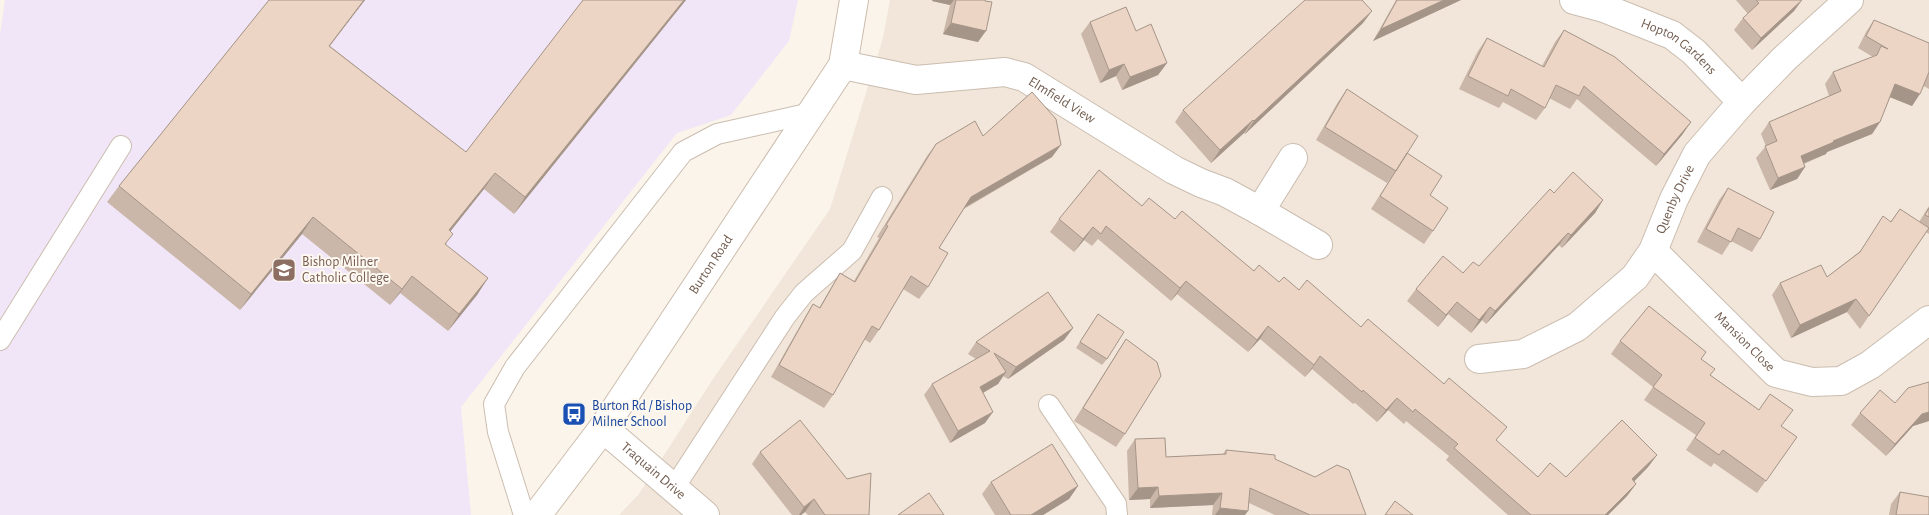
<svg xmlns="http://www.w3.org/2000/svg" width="1929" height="515" font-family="'Alegreya Sans',sans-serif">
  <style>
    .residential { fill: #f1e6d9 }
    .education { fill: #f1e6f7 }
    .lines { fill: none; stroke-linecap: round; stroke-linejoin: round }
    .lane-casing { stroke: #cbbdb0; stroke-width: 22 }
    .street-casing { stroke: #cbbdb0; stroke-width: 30 }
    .secondary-casing { stroke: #cdbdae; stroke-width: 30 }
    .lane { stroke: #fff; stroke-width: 20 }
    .street { stroke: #fff; stroke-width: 28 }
    .secondary { stroke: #fff; stroke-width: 28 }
    .wall { fill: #cbb7a9 }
    .shaded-wall { fill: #a59589 }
    .building { fill: #ecd5c4; stroke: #a59589 }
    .labels { text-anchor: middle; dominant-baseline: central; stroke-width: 4; stroke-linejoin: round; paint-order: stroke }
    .street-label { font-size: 14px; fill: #725d50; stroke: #fdf8f0 }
    .education-label { font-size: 14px; fill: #785e54; stroke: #fdf8f0; text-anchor: start }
    .transit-label { font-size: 14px; fill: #164399; stroke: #fdf8f0; text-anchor: start }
  </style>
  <rect width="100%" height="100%" fill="#faf4ea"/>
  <path class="residential" d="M890,0H1929V515H619L639,494L713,379L830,209L883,38Z"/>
  <path class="education" d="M5,0H798L789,41L731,115L677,133L461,407L471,515H0V35Z"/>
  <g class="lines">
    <g class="lane-casing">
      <path id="lane" d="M0,340L121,146
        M1049,405L1116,504L1117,515
        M674,488L785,317L804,293L852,251L882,197
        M524,515L498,432L494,404L515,367L683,152L717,134L811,113"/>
    </g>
    <g class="street-casing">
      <g id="street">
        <path id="s1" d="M1574,0L1604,8L1672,35L1694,52L1742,102"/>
        <path id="s2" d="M843,65L916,80L1005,72L1024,77L1174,170L1201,183L1225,192L1260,211L1318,245"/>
        <path d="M1260,211L1293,158"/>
        <path id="s3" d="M1653,251L1776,373L1812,382L1841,381L1870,365L1929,320"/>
        <path id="s4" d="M1479,359L1523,354L1577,327L1635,277L1653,251L1674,199L1697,154L1742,102L1784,59L1849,0"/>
        <path id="s5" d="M603,428L705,515"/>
      </g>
    </g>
    <g class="secondary-casing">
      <g id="secondary">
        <path id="s6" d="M537,515L603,428L843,65L854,0"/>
      </g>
    </g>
    <use href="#lane" class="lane"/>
    <use href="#street" class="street"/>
    <use href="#secondary" class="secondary"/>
  </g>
  <path class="wall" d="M269,0H365L330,46L466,152L583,0H686L514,214L484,189L450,231L446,245L488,278L477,295L448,331L400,293L390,305L302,234L240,310L107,202L119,186Z
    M932,0H985L978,42L943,34L950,5L932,1Z
    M1396,0H1461L1373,41Z
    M1736,0H1802L1794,11L1752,50L1734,30L1743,18L1748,14Z
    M1874,20L1929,43V89L1924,86L1912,106L1890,97L1880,122L1872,134L1827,152L1826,154L1804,164L1805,167L1797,179L1770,190L1756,158L1766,146L1761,134L1769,122L1829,96L1825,84L1833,72L1873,57L1858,48L1866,32Z
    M1090,22L1136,31L1167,63L1158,75L1122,90L1116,76L1100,83L1081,34Z
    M1363,23L1245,134L1244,133L1211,163L1175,122L1183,110Z
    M1564,30L1691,122L1682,135L1656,166L1577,99L1570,109L1549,98L1545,108L1536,120L1503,102L1499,108L1459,89L1478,51L1487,38L1542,66L1555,42Z
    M1347,89L1403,159L1430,195L1433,231L1424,244L1371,209L1392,176L1387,183L1316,140L1338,102Z
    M983,136L1052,157L964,209L939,248L928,287L919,299L903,289L879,330L870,343L864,339L833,395L824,408L771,377L805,317L813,304L819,308L832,286L840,273L854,281L879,238L877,237L927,156L936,144Z
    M1728,188L1760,239L1752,252L1731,241L1722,255L1697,242L1719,200Z
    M1554,193L1603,200L1595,213L1562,248L1559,245L1486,324L1482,320L1471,333L1448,314L1438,327L1407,301L1416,289L1463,273L1479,266Z
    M1142,206L1175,219L1254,271L1279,282L1299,290L1361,327L1497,441L1538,477H1566L1657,455L1648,467L1634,481L1636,484L1627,496L1608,515H1508L1446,460L1449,456L1406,421L1404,424L1388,410L1377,422L1355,403L1353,404L1312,369L1305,377L1260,339L1248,352L1177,294L1171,301L1098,239L1092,246L1084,240L1074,252L1050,232L1059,219Z
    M1929,206V234L1926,232L1860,329L1847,312L1791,338L1772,295L1780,283L1827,277L1859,252L1891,221L1900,209L1919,222Z
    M1093,321L1107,359L1102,365L1076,348Z
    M1073,328L1064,340L1008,379L1003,376L998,384L983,393L985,423L950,443L924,395L932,384L976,359L968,354L976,342Z
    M1126,339L1125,434L1116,447L1074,421L1118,351Z
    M1620,341L1701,359L1710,375L1797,437L1757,493L1714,463L1711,467L1686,450L1696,435L1644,400L1653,387L1611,354Z
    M1929,382V421L1913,426L1886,456L1851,425L1860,413L1895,403Z
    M1135,439L1166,457L1223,454L1226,450L1275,459L1366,515H1275L1249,503L1245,515H1212L1213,505L1150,508V499L1129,500L1127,451Z
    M760,452L869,515H808L805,512L801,515H792L752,464Z
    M991,482L1078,486L1069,499L1043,515H995L982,494Z
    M1900,492L1929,515H1889L1891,504Z"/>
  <path class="shaded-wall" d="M364,0H365L317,62L329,46Z
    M684,0H686L514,214L525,197Z
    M933,0H954L950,5L932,1Z
    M1444,0H1461L1373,41L1381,29Z
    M1802,0L1794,11L1752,50L1761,38Z
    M1372,11L1363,23L1245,134L1254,121Z
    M951,23L986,31L978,42L943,34Z
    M1167,63L1158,75L1122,90L1130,77Z
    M1124,64L1116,76L1100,83L1109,70Z
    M1895,84L1920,94L1912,106L1887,96Z
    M1253,120L1244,133L1211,163L1220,150Z
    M1691,122L1682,135L1656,166L1664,154Z
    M1880,122L1872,134L1827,152L1826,154L1792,168L1801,156L1833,141Z
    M1061,145L1052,157L962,209L971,197Z
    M1805,167L1797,179L1770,190L1778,178Z
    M495,173L484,189L438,247L449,230Z
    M1603,200L1595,213L1562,248L1571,235Z
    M313,217L302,234L240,310L251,294Z
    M1093,227L1084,240L1074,252L1083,239Z
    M1568,233L1559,245L1486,324L1495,311Z
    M412,276L400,293L390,305L402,289Z
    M488,278L477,295L448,331L459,314Z
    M1186,281L1177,294L1171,301L1180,288Z
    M1856,299L1847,312L1791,338L1800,325Z
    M1457,302L1448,314L1438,327L1446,315Z
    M1490,307L1482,320L1471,333L1479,320Z
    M1268,326L1260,339L1248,352L1257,340Z
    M1073,328L1064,340L1008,379L1016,367Z
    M1320,356L1312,369L1305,377L1314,365Z
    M1006,372L998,384L972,399L980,387Z
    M1397,398L1388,410L1377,422L1386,410Z
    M993,412L985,423L950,443L958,431Z
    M1929,412V421L1913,426L1886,456L1895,444L1922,414Z
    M1657,455L1648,467L1624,492L1632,479Z
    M1636,484L1627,496L1608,515H1605Z
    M1078,486L1069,499L1043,515H1031Z
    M1158,487L1150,499L1129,500L1138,488Z
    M1222,493L1213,505L1150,508L1159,496Z
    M814,499L805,512L801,515H799L804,507Z
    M1220,508L1248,511L1245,515H1215Z"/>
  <path class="building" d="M269,0H364L329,46L466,152L583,0H684L525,197L495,173L449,230L453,234L445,244L488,278L459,314L412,276L402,289L313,217L251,294L119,186Z
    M956,0H985V1L992,2L986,31L951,23Z
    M1305,0H1362L1372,11L1254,121L1253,120L1220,150L1183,110Z
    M1397,0H1444L1381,29Z
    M1756,0H1802L1761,38L1743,18L1759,3Z
    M1126,7L1136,31L1151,24L1167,63L1130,77L1124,64L1109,70L1090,22Z
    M1874,20L1929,43V72L1920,94L1895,84L1880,122L1833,141L1834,142L1801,156L1805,167L1778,178L1765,146L1777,141L1769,122L1841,91L1833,72L1877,55L1881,46L1888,49L1866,36Z
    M1564,30L1615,57L1691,122L1664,154L1584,86L1579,96L1556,85L1545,108L1511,89L1508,96L1468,76L1487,38L1544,67Z
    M1347,89L1418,136L1396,171L1325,127Z
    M1032,92L1056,119L1061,145L971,197L939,248L948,253L928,287L911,276L879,330L872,326L833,395L779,365L813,304L820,308L840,273L855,282L888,226L886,225L936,144L975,121L983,136Z
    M1407,153L1442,176L1430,195L1448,208L1433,231L1380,196Z
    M1099,170L1142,206L1149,198L1175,219L1182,211L1254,271L1259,265L1279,282L1284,277L1299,290L1307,280L1361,327L1368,319L1444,384L1449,378L1507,427L1496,440L1538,477L1550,463L1566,477L1622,420L1657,455L1632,479L1636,484L1605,515H1531L1454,448L1458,444L1415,409L1413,412L1397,398L1386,410L1363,390L1362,392L1320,356L1314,365L1268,326L1257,340L1186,281L1180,288L1106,226L1101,234L1093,227L1083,239L1059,219Z
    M1573,172L1603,200L1571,235L1568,233L1495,311L1490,307L1479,320L1457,302L1446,315L1416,289L1443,256L1463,273L1473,262L1479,266L1550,189L1554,193Z
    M1728,188L1774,212L1760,239L1738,228L1731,242L1706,229Z
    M1929,208V217L1925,215Z
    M1900,209L1929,228L1869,316L1856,299L1800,325L1780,283L1821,265L1827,277L1860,252L1883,216L1891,222Z
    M1048,292L1073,328L1016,367L994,353L1006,372L980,387L993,412L958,431L932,384L990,351L976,342Z
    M1649,306L1706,352L1701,359L1715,369L1710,375L1759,410L1770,394L1793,410L1781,426L1797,437L1766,481L1723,450L1719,455L1695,438L1705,423L1653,387L1662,375L1620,341Z
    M1098,314L1124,332L1107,359L1080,342Z
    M1126,339L1157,362L1161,376L1125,434L1083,408Z
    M1929,382V412L1922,414L1895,444L1860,413L1880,390L1895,403L1908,388Z
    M800,420L847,479L871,473L869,515H825L814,499L804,507L760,452Z
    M1165,438L1166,457L1226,454V450L1275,455V459L1315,477L1337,465L1349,470L1366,515H1310L1250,488L1248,511L1220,508L1222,493L1159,496L1158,487L1138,488L1135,439Z
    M1052,444L1078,486L1031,515H1011L991,482Z
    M1900,492L1929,497V515H1896Z
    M929,493L944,515H898Z
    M1395,501L1413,515H1385Z"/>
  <defs>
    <g id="school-square" transform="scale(1.25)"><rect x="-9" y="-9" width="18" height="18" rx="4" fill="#8d6e63" stroke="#fdf8f0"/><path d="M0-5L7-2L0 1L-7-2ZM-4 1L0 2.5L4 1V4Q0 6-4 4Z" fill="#fff"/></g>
    <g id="bus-square" transform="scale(1.25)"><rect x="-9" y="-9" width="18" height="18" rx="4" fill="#1a4fb4" stroke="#fdf8f0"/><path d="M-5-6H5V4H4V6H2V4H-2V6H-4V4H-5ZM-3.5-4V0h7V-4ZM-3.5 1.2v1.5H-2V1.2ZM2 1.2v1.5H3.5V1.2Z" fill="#fff"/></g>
  </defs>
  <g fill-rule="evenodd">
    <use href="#school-square" x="284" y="270"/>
    <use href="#bus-square" x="574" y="414"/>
  </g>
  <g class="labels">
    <g class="street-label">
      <text stroke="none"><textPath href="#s1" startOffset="116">Hopton Gardens</textPath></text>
      <text stroke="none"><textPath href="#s2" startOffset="228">Elmfield View</textPath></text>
      <text stroke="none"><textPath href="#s4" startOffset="269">Quenby Drive</textPath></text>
      <text stroke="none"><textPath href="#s6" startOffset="305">Burton Road</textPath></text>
      <text stroke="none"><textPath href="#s3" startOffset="129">Mansion Close</textPath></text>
      <text stroke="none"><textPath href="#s5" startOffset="66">Traquain Drive</textPath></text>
    </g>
    <g class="education-label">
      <text x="302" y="262">Bishop Milner<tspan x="302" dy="16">Catholic College</tspan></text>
    </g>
    <g class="transit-label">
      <text x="592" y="406">Burton Rd / Bishop<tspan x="592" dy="16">Milner School</tspan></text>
    </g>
  </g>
</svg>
